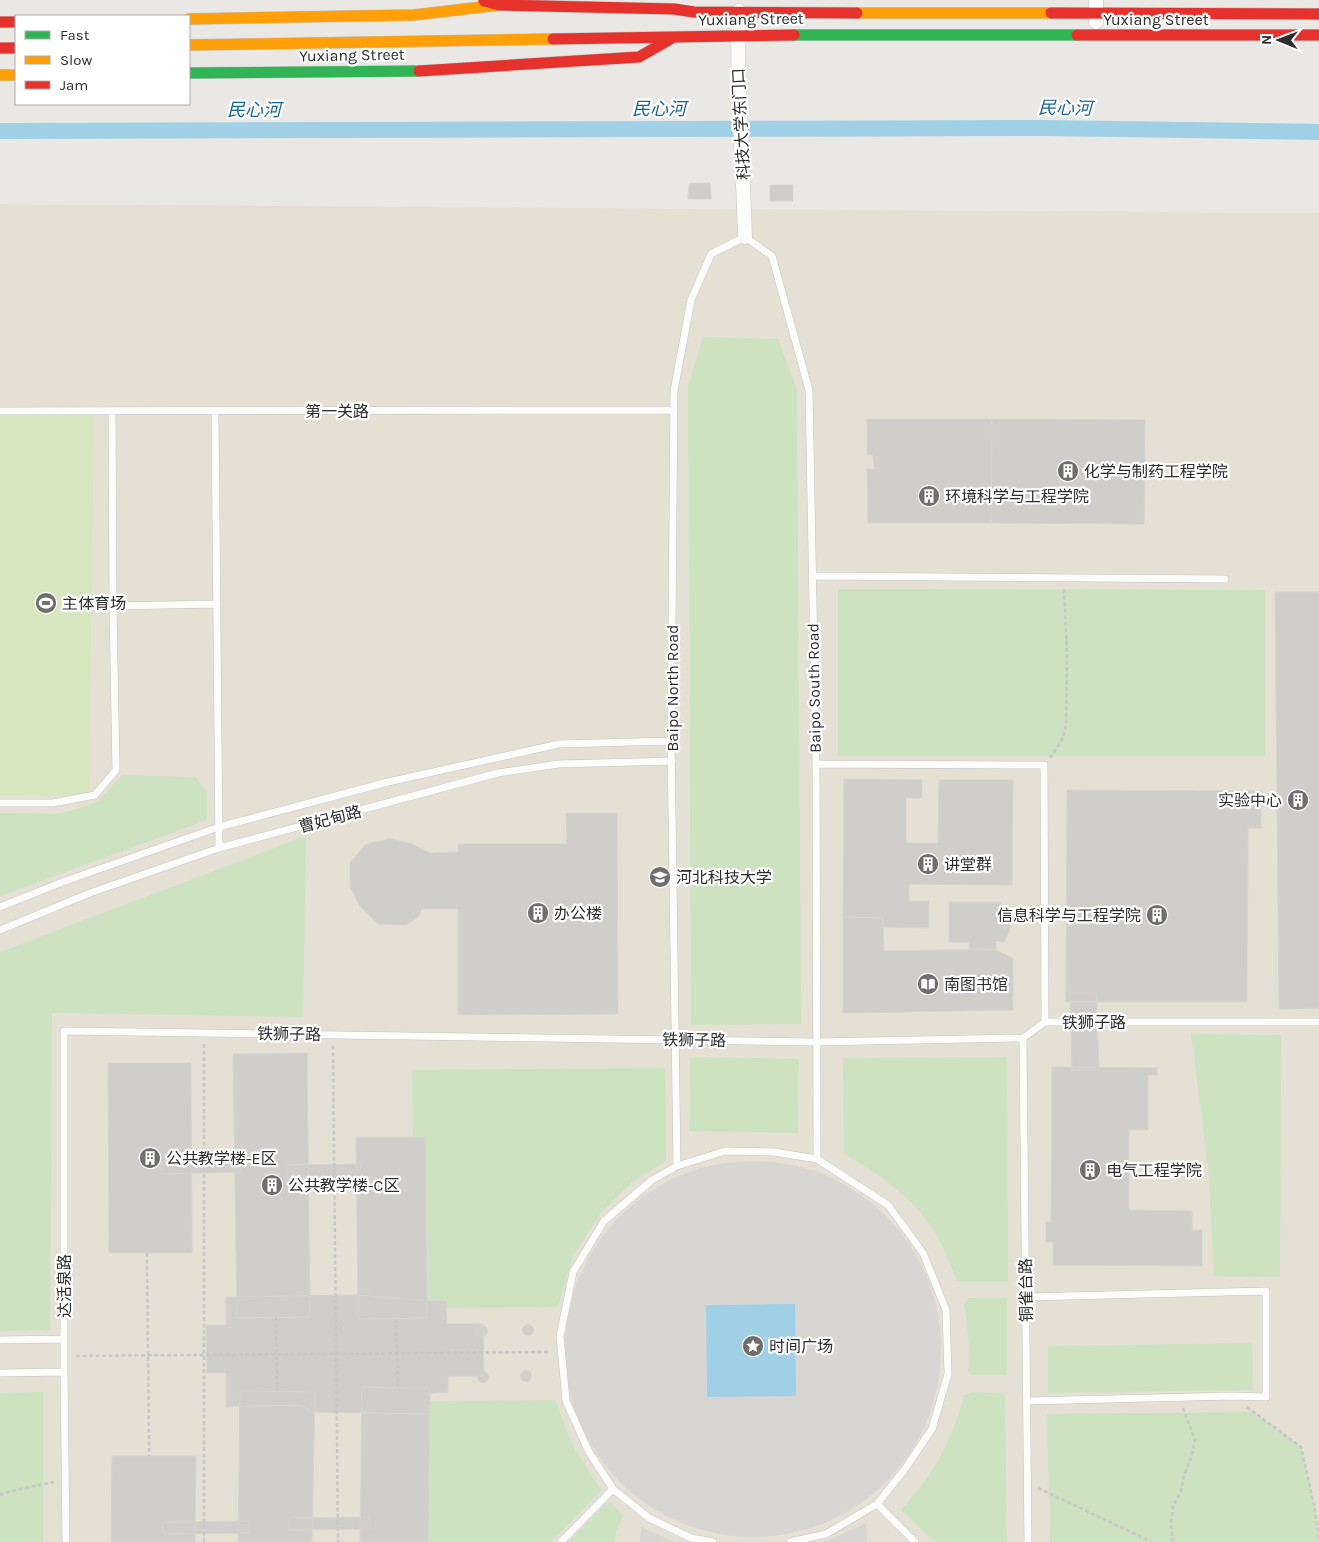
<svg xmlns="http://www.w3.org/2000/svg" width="1319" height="1542" font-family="Karla,'Noto Sans SC',sans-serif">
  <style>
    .education { fill: #e4e0d4 }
    .green { fill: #cde2c0 }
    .pitch { fill: #d6e6bf }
    .plaza { fill: #d8d6d2 }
    .water { fill: #9fd0e5 }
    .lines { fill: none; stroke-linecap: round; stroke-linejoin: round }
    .canal { stroke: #9fd0e5; stroke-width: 16 }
    .building { fill: #cfceca; stroke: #d5d4d0 }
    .lane-casing { stroke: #c4c4c4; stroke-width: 8 }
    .street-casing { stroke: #c4c4c4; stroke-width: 15 }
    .fast-casing { stroke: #c4c4c4; stroke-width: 12 }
    .slow-casing { stroke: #c4c4c4; stroke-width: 12 }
    .jam-casing { stroke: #c4c4c4; stroke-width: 12 }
    .path { stroke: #c8c8c8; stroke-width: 2.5; stroke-dasharray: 4 2.5; stroke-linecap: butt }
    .lane { stroke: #fcfcfb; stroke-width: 7 }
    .street { stroke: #fcfcfb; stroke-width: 14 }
    .fast { stroke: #30b455; stroke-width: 11 }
    .slow { stroke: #ff9f0a; stroke-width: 11 }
    .jam { stroke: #e5322d; stroke-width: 11 }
    .labels { text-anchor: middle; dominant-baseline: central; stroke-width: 4.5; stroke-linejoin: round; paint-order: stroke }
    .street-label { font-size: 16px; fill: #2d2d2d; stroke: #fff }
    .poi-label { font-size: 16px; fill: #2d2d2d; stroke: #fff; text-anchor: start }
    .water-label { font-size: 18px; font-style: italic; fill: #1a6595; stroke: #fff }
  </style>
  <rect width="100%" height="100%" fill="#eae8e4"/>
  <path class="education" d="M0,204L1319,213V1542H0Z"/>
  <path class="green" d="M703,337L778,339L797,390L801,1024L691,1025L688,387Z
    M838,589L1265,590V756H838Z
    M122,775L196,777L207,792V820L0,896V813L60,814L97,802Z
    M306,836L303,1017L52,1013L50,1330L0,1331V952Z
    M1191,1034L1281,1035L1280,1277L1214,1276L1208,1166Z
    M690,1057L799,1059L798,1133L689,1131Z
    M1007,1057L1008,1281H957C951,1267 946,1252 939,1239C917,1200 881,1175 844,1154L843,1058Z
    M665,1068L666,1161L632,1182L600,1214L573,1256L558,1307L446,1308V1301H426L425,1137H413L412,1070Z
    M969,1298H1007V1375H972L968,1372C970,1348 968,1327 964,1304Z
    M1252,1343L1253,1390L1048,1393V1346Z
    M43,1392V1542H0V1393Z
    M972,1392L1005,1393L1007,1542H935L901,1510C934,1474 951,1443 964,1396Z
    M555,1400L573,1446L601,1490L551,1542H428L430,1401Z
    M1253,1412L1301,1447L1315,1509L1319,1542H1050L1047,1414Z
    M609,1501L623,1515L616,1532L615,1542H568Z"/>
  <path class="pitch" d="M0,411H94L89,796L0,795Z"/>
  <path class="plaza" d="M565 1349a188 188 0 1 1 376 0a188 188 0 1 1-376 0Z
    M866,1523L867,1542H826Z
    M641,1527L674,1542H640Z"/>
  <path class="water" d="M795,1304L796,1396L707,1397L706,1305Z"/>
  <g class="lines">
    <path class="canal" d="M0,131L1046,128L1319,132"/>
  </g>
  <path class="building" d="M710,183L711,199H688L689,184Z
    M770,185H793V201H770Z
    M867,419H992L991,523H868L867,469H874L873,455H867Z
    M992,419L1145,420L1144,524L991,523Z
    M1275,592H1319V1008L1279,1009Z
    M844,779L922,780V798H906V843H938L939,780H1013L1012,885L909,884V901H929V928L882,927L883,918L843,917Z
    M1067,790L1261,791V828H1248L1247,1002H1066Z
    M566,813H617L618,1014L458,1015V909H422L418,917L406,925L378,924L360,906L350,887V863L366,844L390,839L412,844L430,853L458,852V844H567Z
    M949,902H1000L1010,915V930L1004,942L996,941V950L969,949V942H949Z
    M843,917L883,918L884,951L992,949L1013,958V1010L843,1013Z
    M1070,993H1096L1099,1070H1072Z
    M307,1053L310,1317L237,1318L233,1054Z
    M108,1063H191L192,1253H109Z
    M1052,1067L1157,1068V1075H1148V1130H1129V1210L1192,1211V1230H1202V1266L1053,1265V1242H1046V1222H1051Z
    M356,1137H425L427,1318L358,1319Z
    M241,1159V1172L161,1174V1161Z
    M361,1164V1177L287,1178L286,1165Z
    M358,1295L426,1301H446L447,1324H483L484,1376H448V1392L430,1393L429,1414L314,1412L299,1405L226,1407V1373H207L206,1325H226V1297Z
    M522.5 1330a5.5 5.5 0 1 1 11 0a5.5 5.5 0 1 1-11 0Z
    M476.5 1331a5.5 5.5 0 1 1 11 0a5.5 5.5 0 1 1-11 0Z
    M520.5 1376a5.5 5.5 0 1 1 11 0a5.5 5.5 0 1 1-11 0Z
    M477.5 1377a5.5 5.5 0 1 1 11 0a5.5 5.5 0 1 1-11 0Z
    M362,1387L430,1388L428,1542H360Z
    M240,1391L315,1392L312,1542H238Z
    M112,1456H196L195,1542H111Z
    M369,1517L370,1529L289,1530V1518Z
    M249,1521V1533L163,1534V1522Z"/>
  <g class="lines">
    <g class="lane-casing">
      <path id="lane" d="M0,411L674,410
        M215,412L219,848
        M812,576L1225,579
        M113,606L217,604
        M816,764L1044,765L1045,1022
        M0,803H53L95,795L116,770L113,606L112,411
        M0,907L65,881L219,827L388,782L559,744L671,741
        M0,930L90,893L219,848L498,773L559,764L672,761
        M1023,1038L1028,1542
        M677,1166L671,741L674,391L691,300L711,254L745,237L772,256L809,390L816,764L817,1159
        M1027,1297L1266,1291V1397L1232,1396L1028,1401
        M0,1340L64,1339
        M0,1373L64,1372
        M877,1504L915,1542
        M66,1542L64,1372V1031L816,1042L1023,1038L1045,1022H1319
        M561,1542L613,1489
        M713,1542L691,1538L649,1518L613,1489L589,1452L566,1401L560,1336L573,1272L604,1221L652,1180L677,1166L725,1151L774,1152L817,1159L888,1205L923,1253L946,1310L948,1374L932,1429L905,1469L877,1504L826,1534L790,1542"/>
    </g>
    <g class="street-casing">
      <path id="street" d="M739,11C736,86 743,162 745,237
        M1096,22V0"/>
    </g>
    <g class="fast-casing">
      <path id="fast" d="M794,35H1077
        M189,73L419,71"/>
    </g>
    <g class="slow-casing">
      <path id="slow" d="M857,13H1051
        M189,19L414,15L499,5
        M189,45L553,39
        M0,75H16"/>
    </g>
    <g class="jam-casing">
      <path id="jam" d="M484,1L499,5L674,9L694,12L857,13
        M1051,13L1319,14
        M0,22H16
        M1077,35H1319
        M553,39L674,37
        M0,48H16
        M419,71L639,57L674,37L794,35"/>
    </g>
    <path class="path" d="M1050,758L1063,738L1066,725L1067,654L1064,588
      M204,1044V1542
      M333,1046L338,1542
      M147,1253L149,1456
      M276,1317L277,1391
      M396,1319L398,1387
      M76,1356L550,1352
      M1247,1407L1301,1447L1315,1509L1319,1539
      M1038,1488L1152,1542
      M0,1495L11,1491L54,1482
      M1173,1542L1171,1525L1173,1506L1181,1491L1184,1475L1192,1455L1195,1440L1183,1408"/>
    <use href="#lane" class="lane"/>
    <use href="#street" class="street"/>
    <use href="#fast" class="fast"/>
    <use href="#slow" class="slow"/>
    <use href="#jam" class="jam"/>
  </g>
  <defs>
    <g id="building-disc" transform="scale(1.125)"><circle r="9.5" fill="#6f6e6d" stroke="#fff"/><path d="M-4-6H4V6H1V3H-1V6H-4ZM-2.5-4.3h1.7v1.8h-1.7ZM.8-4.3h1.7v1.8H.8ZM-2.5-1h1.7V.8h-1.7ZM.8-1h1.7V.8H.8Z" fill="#fff"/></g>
    <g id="stadium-disc" transform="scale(1.125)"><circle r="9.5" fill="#6f6e6d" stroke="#fff"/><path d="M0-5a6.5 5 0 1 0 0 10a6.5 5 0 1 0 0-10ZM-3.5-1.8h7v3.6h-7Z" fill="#fff"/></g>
    <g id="university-disc" transform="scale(1.125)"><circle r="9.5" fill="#6f6e6d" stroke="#fff"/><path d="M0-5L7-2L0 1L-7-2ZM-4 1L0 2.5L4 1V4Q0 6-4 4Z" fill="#fff"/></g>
    <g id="library-disc" transform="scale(1.125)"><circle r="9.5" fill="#6f6e6d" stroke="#fff"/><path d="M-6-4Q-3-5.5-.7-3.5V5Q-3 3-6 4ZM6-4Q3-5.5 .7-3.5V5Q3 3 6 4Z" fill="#fff"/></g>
    <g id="sight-disc" transform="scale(1.125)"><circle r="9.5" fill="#6f6e6d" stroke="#fff"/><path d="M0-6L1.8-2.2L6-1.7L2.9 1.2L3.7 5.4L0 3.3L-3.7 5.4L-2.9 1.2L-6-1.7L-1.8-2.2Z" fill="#fff"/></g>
  </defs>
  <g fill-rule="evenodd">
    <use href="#building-disc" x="1068" y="471"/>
    <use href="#building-disc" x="929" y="496"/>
    <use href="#stadium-disc" x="46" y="603"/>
    <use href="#building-disc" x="1298" y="800"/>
    <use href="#building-disc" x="928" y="864"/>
    <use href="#university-disc" x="660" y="877"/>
    <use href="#building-disc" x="538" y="913"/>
    <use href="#building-disc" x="1157" y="915"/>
    <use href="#library-disc" x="928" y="984"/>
    <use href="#building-disc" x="150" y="1158"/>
    <use href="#building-disc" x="1090" y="1170"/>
    <use href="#building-disc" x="272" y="1185"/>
    <use href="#sight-disc" x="753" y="1346"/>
  </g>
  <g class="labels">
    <g class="street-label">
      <text transform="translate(751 19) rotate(-1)">Yuxiang Street</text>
      <text x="1156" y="19">Yuxiang Street</text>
      <text transform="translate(352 55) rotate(-1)">Yuxiang Street</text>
      <text transform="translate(741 124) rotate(-93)">科技大学东门口</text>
      <text x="337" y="411">第一关路</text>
      <text transform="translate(672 688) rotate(-90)">Baipo North Road</text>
      <text transform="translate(814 688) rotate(-91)">Baipo South Road</text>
      <text transform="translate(330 819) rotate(-15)">曹妃甸路</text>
      <text x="1094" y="1022">铁狮子路</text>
      <text transform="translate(289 1034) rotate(1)">铁狮子路</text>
      <text transform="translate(694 1040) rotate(1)">铁狮子路</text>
      <text transform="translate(64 1286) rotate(-90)">达活泉路</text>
      <text transform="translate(1026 1290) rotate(-91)">铜雀台路</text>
    </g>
    <g class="poi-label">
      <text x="1084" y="471">化学与制药工程学院</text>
      <text x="945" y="496">环境科学与工程学院</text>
      <text x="62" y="603">主体育场</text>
      <text x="1282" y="800" text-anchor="end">实验中心</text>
      <text x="944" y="864">讲堂群</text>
      <text x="676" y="877">河北科技大学</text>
      <text x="554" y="913">办公楼</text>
      <text x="1141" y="915" text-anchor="end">信息科学与工程学院</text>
      <text x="944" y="984">南图书馆</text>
      <text x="166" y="1158">公共教学楼-E区</text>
      <text x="1106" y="1170">电气工程学院</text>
      <text x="288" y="1185">公共教学楼-C区</text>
      <text x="769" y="1346">时间广场</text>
    </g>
    <g class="water-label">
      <text transform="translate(1065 108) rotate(1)">民心河</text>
      <text x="659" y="109">民心河</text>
      <text x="254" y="110">民心河</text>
    </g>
  </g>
  <rect x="15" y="15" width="175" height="90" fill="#ffffff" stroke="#ababab"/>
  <rect x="25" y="31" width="25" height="8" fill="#30b455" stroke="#ababab"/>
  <text x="60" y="40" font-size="15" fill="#2d2d2d">Fast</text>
  <rect x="25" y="56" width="25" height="8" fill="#ff9f0a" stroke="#ababab"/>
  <text x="60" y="65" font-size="15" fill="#2d2d2d">Slow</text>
  <rect x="25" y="81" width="25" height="8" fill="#e5322d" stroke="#ababab"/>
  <text x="60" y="90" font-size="15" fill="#2d2d2d">Jam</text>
  <g transform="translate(1279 40) rotate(271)" stroke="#ffffff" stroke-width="4" paint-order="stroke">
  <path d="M0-4L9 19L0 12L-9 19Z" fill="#2d2d2d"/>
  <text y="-8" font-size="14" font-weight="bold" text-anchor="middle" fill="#2d2d2d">N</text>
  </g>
</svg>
